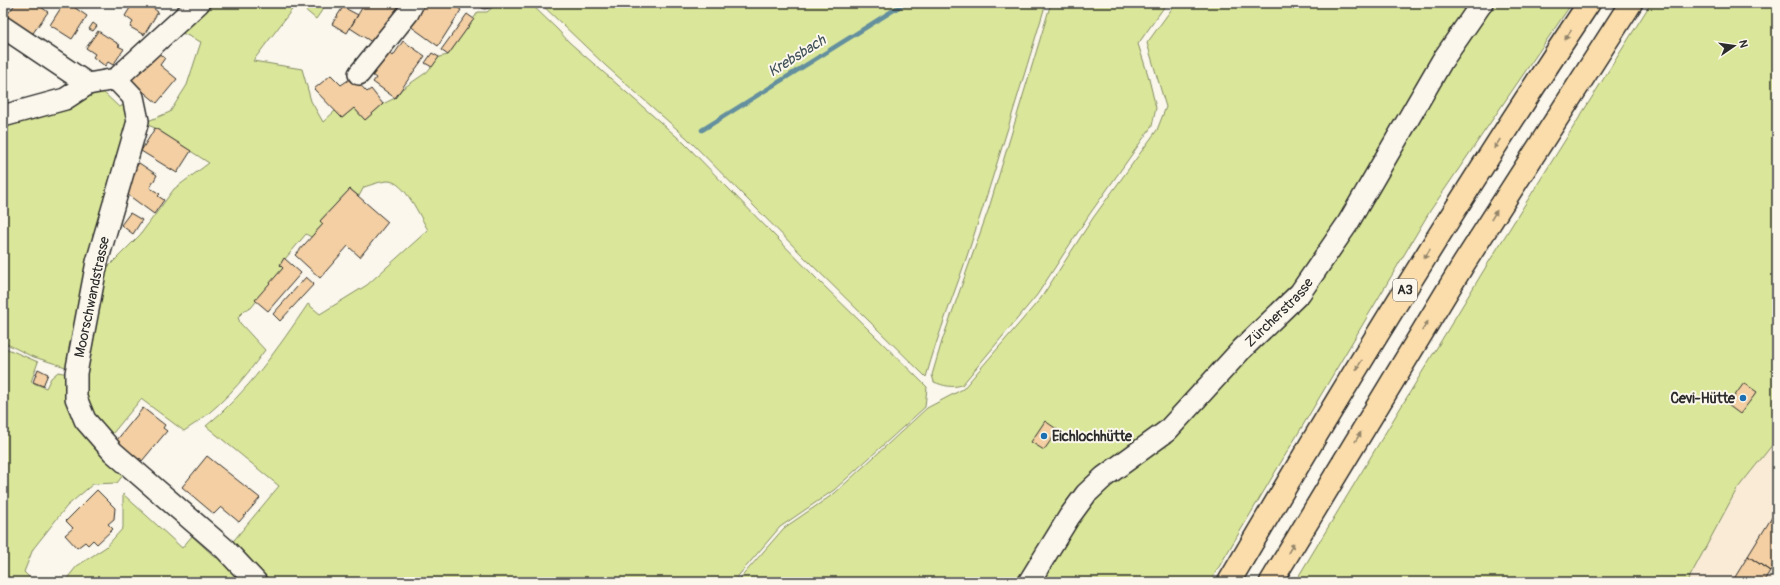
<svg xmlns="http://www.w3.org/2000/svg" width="1780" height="585" font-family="Pangolin,sans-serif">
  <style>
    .built { fill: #f9ebd6 }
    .green { fill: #dae79a; stroke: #828962 }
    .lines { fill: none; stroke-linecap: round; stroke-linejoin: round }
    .stream { stroke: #648f9e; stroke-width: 4.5 }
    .building { fill: #f3cfa3; stroke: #2b2b2b }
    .minor-casing { stroke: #2b2b2b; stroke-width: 24 }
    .highway-casing { stroke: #2b2b2b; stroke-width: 25 }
    .minor { stroke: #fbf7ec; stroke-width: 21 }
    .highway { stroke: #faddab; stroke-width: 22 }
    .oneway { fill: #92846b }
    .poi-dot { fill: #1f6fb2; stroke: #fbf7ec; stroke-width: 1.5 }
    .labels { text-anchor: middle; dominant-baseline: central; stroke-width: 4; stroke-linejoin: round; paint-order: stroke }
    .shield { fill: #fbf7ec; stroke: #696865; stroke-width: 1 }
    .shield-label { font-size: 13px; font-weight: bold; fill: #2b2b2b }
    .street-label { font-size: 14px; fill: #2b2b2b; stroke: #fbf7ec }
    .poi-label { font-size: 14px; font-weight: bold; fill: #2b2b2b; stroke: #fbf7ec; text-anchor: end }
    .water-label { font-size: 15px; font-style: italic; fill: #43545b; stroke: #fbf7ec }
  </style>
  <rect width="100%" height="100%" fill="#fbf7ec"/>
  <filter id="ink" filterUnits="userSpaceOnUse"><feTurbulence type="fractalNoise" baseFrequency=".025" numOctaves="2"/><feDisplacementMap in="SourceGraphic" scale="8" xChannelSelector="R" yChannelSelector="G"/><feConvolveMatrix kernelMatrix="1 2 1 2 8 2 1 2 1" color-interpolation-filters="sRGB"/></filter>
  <g filter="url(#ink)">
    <path class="built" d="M1777,439V582H1687L1737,489Z"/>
    <path class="green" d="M202,3H297L253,61L302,69L311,101L323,122L335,111L342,118L354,108L365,120L383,104L395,98L402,89L427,72L439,57L448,55L478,12H487L498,3H530L558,30L569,42L684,143L817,279L927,387L925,407L834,490L780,527L733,582H266L230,545L279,486L206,426C248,392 278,348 308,304L320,314L367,285L428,230C420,217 405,181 388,181C381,181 371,185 364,187L359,196L350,189L320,221L323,224L311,237L306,234L280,265L283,268L251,308L245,310L238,317L240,323L265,350C242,382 218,410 184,431L141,399L108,439L87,412L82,366L105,270L140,235L174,189L209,163L155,128L143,123L170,112L187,85L201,42L176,30Z
      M297,3H327L316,19Z
      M540,3H1046C1021,85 997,166 970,247C956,290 938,333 926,377L810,263L687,138L606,66Z
      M1051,3H1167L1138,44L1148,75L1156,108L1152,126L1089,215L1037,295L962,385C952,388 944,386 934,382L932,375L942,341L989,208Z
      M1176,3H1572L1430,211L1210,582H737L784,528L835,493L927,408L963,389L1041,298L1093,218L1157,130L1166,107L1147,43Z
      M1651,3H1777V439L1737,489L1687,582H1295L1487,265Z
      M92,90L102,91L119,107L130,103L133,117L72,369L31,356L3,342V118Z
      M3,347L38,362L31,382L46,388L51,378L58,372L68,374L127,470L117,483L93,484L67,506L33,549L24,572L34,582H3Z
      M123,494L182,548L192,536L216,558L220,554L247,582H64L77,566L106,547L123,528Z"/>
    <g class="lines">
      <path class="stream" d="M702,130L905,3"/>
    </g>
    <path class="building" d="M16,3H44L41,7L48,12L28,40L3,20Z
      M64,3H68L87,16L72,39L50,25Z
      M133,3H151L149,5L158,12L144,35L130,27L133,22L125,16Z
      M365,3H404L378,46L350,28Z
      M420,3H452L461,10L438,46L406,23Z
      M474,3H496L490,8L484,9Z
      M343,7L358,15L347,33L332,24Z
      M467,14L474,19L448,55L441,50Z
      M93,23L97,26L93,31L89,29Z
      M98,31L120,45L118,46L124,49L113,65L108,62L105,66L93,57L95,54L86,48Z
      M403,41L425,56L395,98L373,82L376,78L365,70L382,47L393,56Z
      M154,50L165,58L160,65L177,79L157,103L128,79Z
      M432,53L439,57L432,67L425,63Z
      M331,75L341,85L353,77L367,92L371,89L383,104L365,120L354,108L342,118L314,89Z
      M155,128L191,151L177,173L141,151Z
      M139,163L157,175L150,188L160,194L158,196L164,200L154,214L120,189Z
      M350,189L388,222L360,257L348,246L320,278L295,255L323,224L320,221Z
      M130,213L142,220L133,234L121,225Z
      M284,258L301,273L268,311L255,300L283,268L280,265Z
      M306,277L314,284L280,321L273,314Z
      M38,369L48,374L43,386L33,382Z
      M1744,383L1757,392L1740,414L1728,405Z
      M143,408L165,425L163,428L167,431L142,461L140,458L138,460L116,441Z
      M1045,421L1058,430L1044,450L1031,442Z
      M207,456L260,498L239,522L221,507L214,514L182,487Z
      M97,490L115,508L114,519L108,524L113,529L97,544L93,540L88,545L85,542L77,548L65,535L73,528L66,521Z
      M1774,514L1777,515V560L1770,571L1748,556Z
      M1748,556L1770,571L1763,582H1732Z"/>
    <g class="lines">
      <g class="minor-casing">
        <g id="minor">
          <path d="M3,27L88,84L116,79"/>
          <path d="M359,74L408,13L413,3"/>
          <path d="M116,79L133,97L138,121L97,262L76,373V398L85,420L113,452L225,549L256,582"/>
          <path d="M116,79L199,3"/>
          <path d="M3,116L65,99L88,84"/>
          <path id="s1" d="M1029,582L1069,517L1086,494L1104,477L1167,431L1242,349L1300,293L1348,223L1442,61L1482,3"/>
        </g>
      </g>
      <g class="highway-casing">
        <path id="highway" d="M1229,582C1344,386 1463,192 1589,3
          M1271,582L1463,265L1631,3"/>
      </g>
      <use href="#minor" class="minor"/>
      <use href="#highway" class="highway"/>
    </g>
    <defs><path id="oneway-solid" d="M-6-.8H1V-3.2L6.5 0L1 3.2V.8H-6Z"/></defs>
    <g class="oneway">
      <use href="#oneway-solid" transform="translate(1568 35) rotate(124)"/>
      <use href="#oneway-solid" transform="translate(1497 144) rotate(123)"/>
      <use href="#oneway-solid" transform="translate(1494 215) rotate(-58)"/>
      <use href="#oneway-solid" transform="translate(1427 254) rotate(122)"/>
      <use href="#oneway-solid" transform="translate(1425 326) rotate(-58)"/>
      <use href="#oneway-solid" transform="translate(1359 365) rotate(121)"/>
      <use href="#oneway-solid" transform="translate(1358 437) rotate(-59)"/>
      <use href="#oneway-solid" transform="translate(1291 548) rotate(-59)"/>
    </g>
  </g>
  <g class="poi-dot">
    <circle cx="1743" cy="398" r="4"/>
    <circle cx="1044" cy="436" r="4"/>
  </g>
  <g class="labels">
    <rect class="shield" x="1393" y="279" width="24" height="22" rx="3"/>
    <g class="shield-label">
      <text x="1405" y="290">A3</text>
    </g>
    <g class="street-label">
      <text transform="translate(92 297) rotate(-78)">Moorschwandstrasse</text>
      <text stroke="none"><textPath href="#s1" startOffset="371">Zürcherstrasse</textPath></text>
    </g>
    <g class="poi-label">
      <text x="1735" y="398">Cevi-Hütte</text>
      <text x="1052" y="436" text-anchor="start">Eichlochhütte</text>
    </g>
    <g class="water-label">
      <text transform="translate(797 56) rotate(-32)">Krebsbach</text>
    </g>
  </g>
  <rect width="1780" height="585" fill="none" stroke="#fbf7ec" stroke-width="16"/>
  <rect x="8" y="8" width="1764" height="569" fill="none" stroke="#2b2b2b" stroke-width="1.5" filter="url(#ink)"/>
  <g transform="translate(1734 46) rotate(77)" stroke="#fbf7ec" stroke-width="3" paint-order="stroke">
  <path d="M0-3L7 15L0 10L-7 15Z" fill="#2b2b2b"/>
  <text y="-6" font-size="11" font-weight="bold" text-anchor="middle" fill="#2b2b2b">N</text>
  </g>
</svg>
